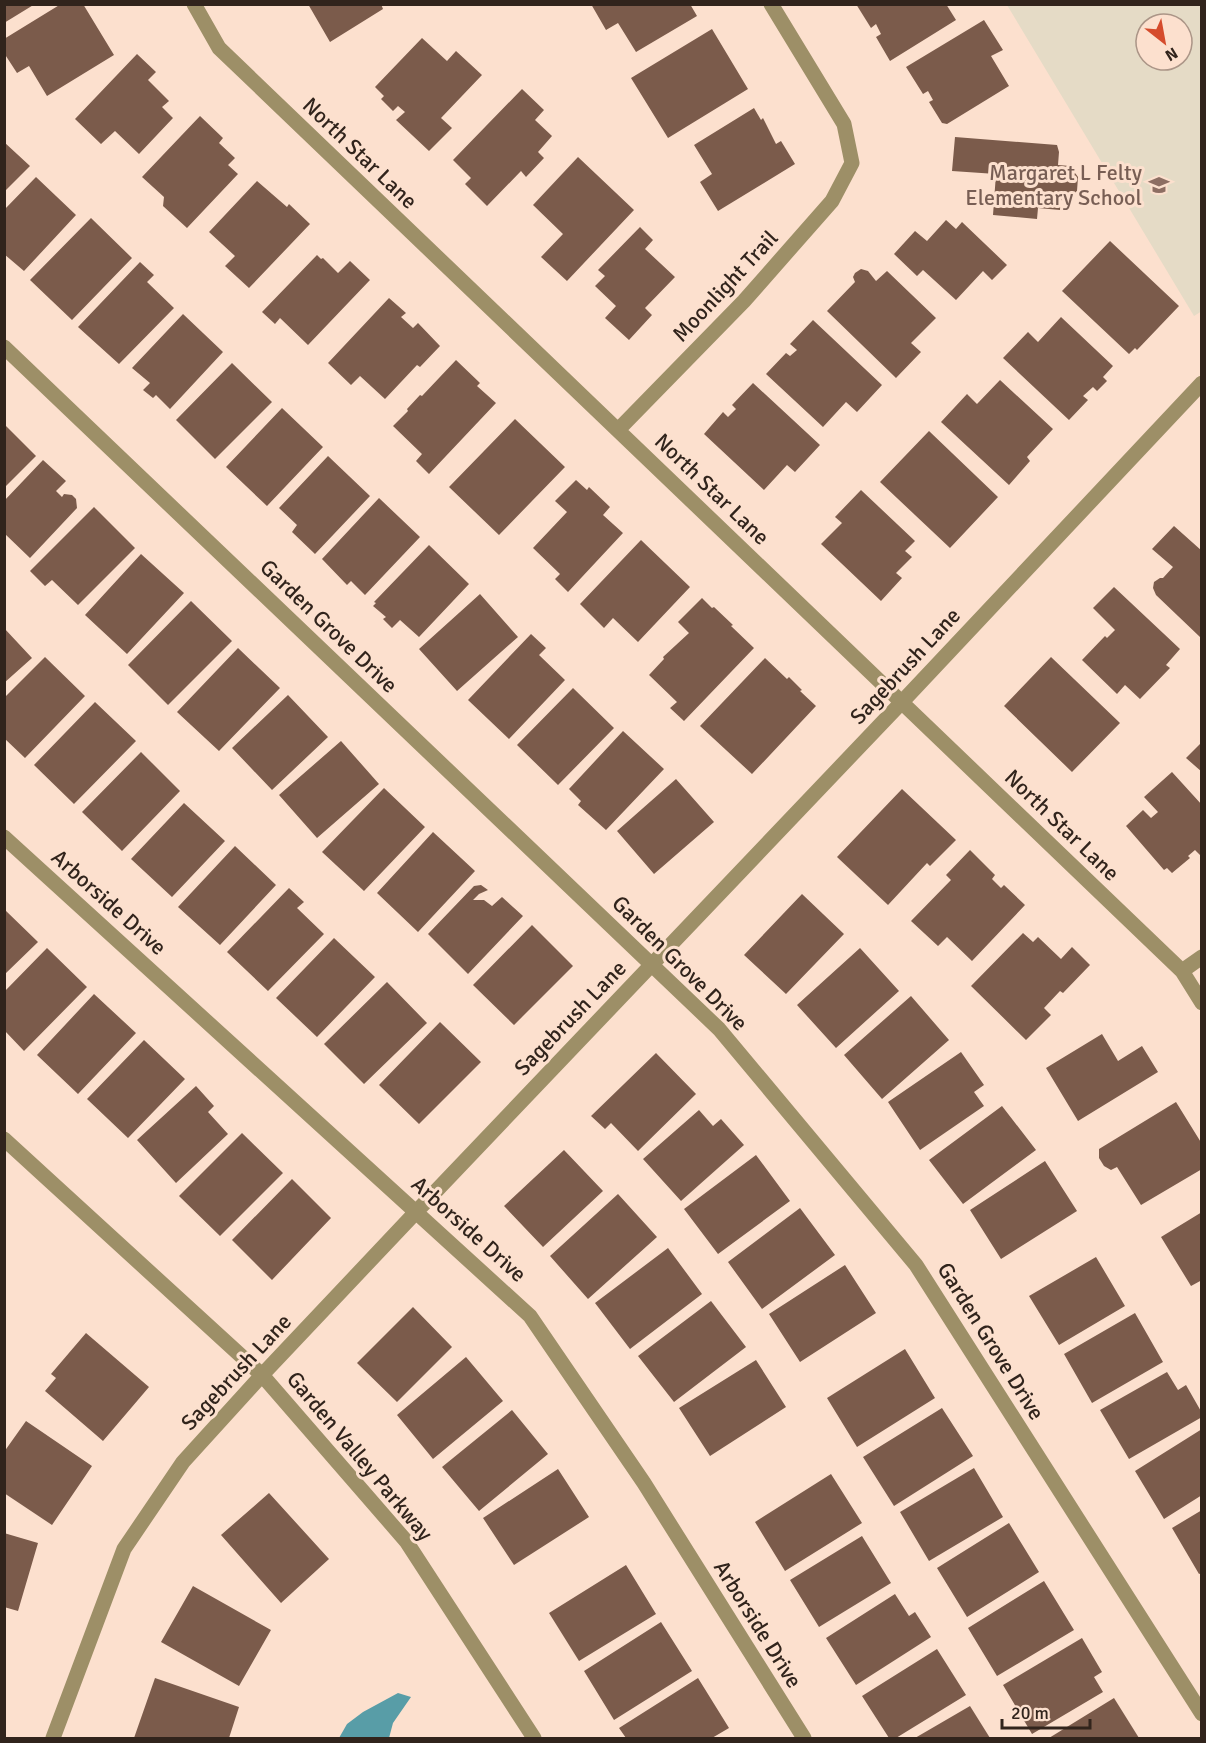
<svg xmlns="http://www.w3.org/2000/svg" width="1206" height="1743" font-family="Signika,sans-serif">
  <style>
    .education { fill: #e5dbc6; fill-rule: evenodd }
    .water { fill: #589da7 }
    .building { fill: #7b5b4b }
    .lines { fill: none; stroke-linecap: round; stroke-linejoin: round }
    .minor { stroke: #9d8f67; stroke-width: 15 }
    .labels { text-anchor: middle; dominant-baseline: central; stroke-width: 6; stroke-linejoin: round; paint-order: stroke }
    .street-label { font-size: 22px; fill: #31241c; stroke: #fce0ce }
    .education-label { font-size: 22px; fill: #785e54; stroke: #fce0ce; text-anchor: end }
  </style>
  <rect width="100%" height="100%" fill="#fce0ce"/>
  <path class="education" d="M1007,5H1201L1202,311L1194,316ZM1146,24H1182V60H1146Z"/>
  <path class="water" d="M398,1693L411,1697L393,1723L389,1738H339L347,1724L363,1712Z"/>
  <path class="building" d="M4,4H35L4,23Z
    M61,4H83L114,55L47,96L29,66L17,73L4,53V39Z
    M308,4H381L383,9L330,42Z
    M591,4H690L697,16L636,52L618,23L606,30Z
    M856,4H946L956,20L890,61L876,37L881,34L876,24L871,28Z
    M984,20L1003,50L991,56L1009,86L947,124L942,123L929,102L933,100L928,91L923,94L906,67Z
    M712,29L748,89L668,138L631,78Z
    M422,38L447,61L456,51L482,75L441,118L452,128L429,151L396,120L405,112L398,106L393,111L381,99L384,96L375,87Z
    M137,54L156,72L148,80L169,101L162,107L173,118L139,154L115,131L101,144L75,119Z
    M522,89L544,110L535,120L552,136L538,152L544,158L526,177L521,171L487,206L465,184L471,178L453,160Z
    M754,108L761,120L763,118L776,144L781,141L795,164L718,211L700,182L712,174L694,145Z
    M200,116L223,138L219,143L235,158L228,165L238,174L187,228L163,206L164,197L142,177Z
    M955,137L1057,145L1059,152L1058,165L1070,166L1078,177L1077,191L1066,201L1061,200L1060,210L1038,208L1037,219L993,215L996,174L952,171Z
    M4,142L30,166L4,192Z
    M578,157L634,210L567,281L541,257L563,234L533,205Z
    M36,177L76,215L24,271L4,254V210Z
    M257,181L287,207L289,204L310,224L249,288L225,266L235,256L209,232Z
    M91,218L132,258L72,320L30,280Z
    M946,220L956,229L962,222L1007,265L992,280L983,271L956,300L923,270L917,276L894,254L915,231L927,241Z
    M640,227L653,240L645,249L675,277L645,308L652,315L629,340L605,318L616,306L595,286L605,276L598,270Z
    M1110,241L1179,306L1137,350L1135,348L1129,354L1062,291Z
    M317,255L321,259L323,258L338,273L350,261L370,280L308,345L280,318L275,324L262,312Z
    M140,262L154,275L147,282L174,308L119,364L78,327Z
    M861,269L868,271L876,281L887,271L936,318L911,343L921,352L896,378L827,311L855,282L853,277L855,273Z
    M389,298L406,313L401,317L413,328L418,323L440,346L420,367L417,365L385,399L360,376L351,385L328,363Z
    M183,314L223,352L170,409L156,395L153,398L143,390L150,383L132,368Z
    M1061,317L1113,366L1103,377L1107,381L1097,391L1093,387L1083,396L1088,400L1069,420L1003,358L1028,332L1038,342Z
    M813,320L882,385L857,412L846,402L823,427L766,374L786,353L790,356L797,350L790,344Z
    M456,360L480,383L477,386L496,403L429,474L416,461L422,454L393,426L408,411L407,409L420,395L422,396Z
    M232,363L272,402L215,459L176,420Z
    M1000,380L1053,429L1027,457L1030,461L1009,485L941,422L967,394L977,404Z
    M753,383L820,445L795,472L787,465L764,490L704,434L723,412L728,417L736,409L732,405Z
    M282,408L323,447L267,506L226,467Z
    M515,419L565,467L499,535L449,487Z
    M4,424L36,456L4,488Z
    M929,431L998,497L950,548L880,482Z
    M328,456L370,496L315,554L292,532L297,525L279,508Z
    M43,460L66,481L56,491L62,497L64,494L72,495L76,499L77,508L30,558L4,533V501Z
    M576,480L587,490L589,487L610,507L603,515L623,533L568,592L555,579L560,574L533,548L567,512L555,501Z
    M861,490L915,541L905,551L912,557L896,573L902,578L881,601L821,544L842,523L835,517Z
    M379,498L420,537L365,595L351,581L347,585L322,559Z
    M94,507L135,548L78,605L52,580L45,586L30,571Z
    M1174,526L1202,551L1200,637L1156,595L1153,588L1154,582L1160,578H1163L1173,567L1152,549Z
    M641,540L690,587L638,642L613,618L604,628L580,604Z
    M429,545L469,584L419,637L400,620L392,628L383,619L386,617L373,606L376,603L374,602Z
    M141,554L184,593L127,654L85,615Z
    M1114,587L1180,649L1166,665L1170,668L1140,699L1125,685L1117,694L1082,660L1105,636L1107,638L1115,630L1093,608Z
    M480,594L518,637L457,691L419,649Z
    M702,598L712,608L714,607L733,625L731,626L754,648L684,721L670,708L677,702L649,675L664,659L663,657L689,633L678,622Z
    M191,601L232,641L168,705L128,665Z
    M4,628L32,658L4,683Z
    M531,634L546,648L539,655L565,680L509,739L468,700Z
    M238,648L280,688L219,751L177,712Z
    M45,657L85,696L25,758L4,738V698Z
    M1051,657L1120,723L1072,772L1004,706Z
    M765,658L787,679L789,677L802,690L800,691L816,706L752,774L700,726Z
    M573,688L614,728L558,785L517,745Z
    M288,695L328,737L272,790L232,748Z
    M95,702L136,741L74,804L34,765Z
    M623,731L664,769L606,830L578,805L581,801L569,789Z
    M341,741L379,784L317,838L279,795Z
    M1202,742V772L1186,758Z
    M141,752L180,791L122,851L82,812Z
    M1172,772L1202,805V857L1195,850L1188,856L1190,858L1172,873L1167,868L1164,870L1126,826L1143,810L1151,818L1158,812L1144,797Z
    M676,779L714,822L654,874L617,831Z
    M384,788L425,827L364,891L322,852Z
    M902,789L956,840L930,866L927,863L888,905L837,857Z
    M184,803L225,841L172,897L131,859Z
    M433,832L475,871L418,932L377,893Z
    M235,846L276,885L220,945L178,907Z
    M970,850L995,875L992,879L1001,888L1004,885L1025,905L972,961L947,937L938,946L911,921L951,880L946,875Z
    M481,885L488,890L479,894L473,900H484L492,906L502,897L523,916L468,974L428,934L474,886Z
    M289,888L304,902L297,908L324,934L268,991L227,952Z
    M802,894L844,934L786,994L744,955Z
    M4,909L38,942L4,975Z
    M532,925L573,966L514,1025L473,985Z
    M1023,933L1033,942L1038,937L1061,959L1072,947L1090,965L1063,993L1060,991L1044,1008L1051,1015L1026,1040L971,986Z
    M334,938L375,977L317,1037L276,998Z
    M47,948L87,987L24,1051L5,1031V991Z
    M860,948L899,991L836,1048L797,1005Z
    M387,982L427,1023L364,1084L324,1044Z
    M94,994L136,1033L78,1094L37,1055Z
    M911,996L949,1040L882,1099L844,1055Z
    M440,1022L481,1062L419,1124L379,1085Z
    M1102,1034L1118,1061L1142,1046L1158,1072L1078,1121L1046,1068Z
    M144,1040L185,1079L128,1138L87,1099Z
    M961,1052L984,1085L974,1092L984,1106L920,1150L888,1102Z
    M656,1053L696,1094L638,1151L611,1123L605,1129L591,1116Z
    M196,1086L214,1106L208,1112L228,1134L176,1183L137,1140Z
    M1176,1102L1202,1144V1169L1141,1205L1117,1167L1111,1170L1104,1166L1099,1158V1149Z
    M1002,1106L1036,1150L963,1204L929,1160Z
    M699,1110L713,1126L721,1119L744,1145L681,1201L643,1159Z
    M242,1133L283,1173L220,1236L179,1196Z
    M564,1150L603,1191L543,1247L504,1206Z
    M756,1155L790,1201L718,1254L684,1209Z
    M1045,1161L1077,1211L1001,1259L970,1210Z
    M292,1179L331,1218L272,1280L232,1240Z
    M618,1194L657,1237L588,1299L550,1256Z
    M800,1208L835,1255L762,1309L728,1262Z
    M1202,1212V1280L1191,1286L1161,1237Z
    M668,1248L702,1294L630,1349L595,1303Z
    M1096,1257L1125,1306L1059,1345L1029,1296Z
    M845,1265L876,1313L800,1362L769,1314Z
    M711,1301L746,1347L674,1402L638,1356Z
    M413,1307L452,1347L397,1402L357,1363Z
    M1135,1313L1163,1362L1092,1403L1064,1354Z
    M86,1333L149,1387L103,1441L45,1391L56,1378L51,1374Z
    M905,1349L935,1398L857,1447L827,1398Z
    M466,1357L503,1401L433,1459L397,1415Z
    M756,1360L786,1407L710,1456L679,1408Z
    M1167,1372L1178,1390L1186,1385L1202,1413V1417L1129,1459L1100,1410Z
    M942,1408L973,1456L894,1506L863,1457Z
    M512,1410L548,1454L479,1511L442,1467Z
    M26,1421L92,1466L52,1525L4,1493V1452Z
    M1202,1429V1495L1164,1519L1135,1471Z
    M974,1468L1003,1517L929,1561L900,1512Z
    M558,1469L589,1517L514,1565L483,1518Z
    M831,1474L862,1523L785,1571L755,1522Z
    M269,1493L329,1559L281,1603L221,1535Z
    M1202,1510V1573L1199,1574L1172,1528Z
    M1009,1523L1039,1572L967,1617L937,1568Z
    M4,1533L38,1543L18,1611L4,1607Z
    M862,1536L891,1583L819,1627L790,1580Z
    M626,1565L656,1614L579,1661L549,1613Z
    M1044,1581L1074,1630L997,1676L968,1628Z
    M193,1586L271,1630L239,1686L161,1642Z
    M895,1594L909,1616L915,1612L931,1637L856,1685L826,1638Z
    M661,1622L692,1671L614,1720L584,1671Z
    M1082,1638L1102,1672L1094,1677L1103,1692L1032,1734L1003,1685Z
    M937,1649L966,1695L896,1738H889L862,1696Z
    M155,1678L239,1707L229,1738H134Z
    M698,1678L729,1728L712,1738H626L619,1728Z
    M1114,1698L1139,1738H1049Z
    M970,1706L990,1738H915Z"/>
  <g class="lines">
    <path class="minor" d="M194,4L219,48L1182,971L1202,1003
      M4,347L719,1029L916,1265L1202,1714
      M618,430L744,301L832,201L852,163L844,124L771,4
      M4,837L530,1316L644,1483L804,1738
      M1182,971L1202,957
      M4,1139L262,1375L406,1541L534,1738
      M53,1738L124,1549L183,1462L262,1375L416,1212L901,703L1202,383"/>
  </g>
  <defs>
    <g id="school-bare" transform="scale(1.62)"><path d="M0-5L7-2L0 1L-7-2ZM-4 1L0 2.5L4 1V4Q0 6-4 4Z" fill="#8d6e63" stroke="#fce0ce" stroke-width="2.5" paint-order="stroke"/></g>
  </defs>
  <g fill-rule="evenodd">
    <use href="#school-bare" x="1159" y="185"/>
  </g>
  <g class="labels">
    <g class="street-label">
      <text transform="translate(360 153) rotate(44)">North Star Lane</text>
      <text transform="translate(725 286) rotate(-47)">Moonlight Trail</text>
      <text transform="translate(712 489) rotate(44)">North Star Lane</text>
      <text transform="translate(329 626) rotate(44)">Garden Grove Drive</text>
      <text transform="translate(905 666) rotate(-47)">Sagebrush Lane</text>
      <text transform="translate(1062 825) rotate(44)">North Star Lane</text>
      <text transform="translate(109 902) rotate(42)">Arborside Drive</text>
      <text transform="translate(680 963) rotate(45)">Garden Grove Drive</text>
      <text transform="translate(570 1018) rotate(-46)">Sagebrush Lane</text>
      <text transform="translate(469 1229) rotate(42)">Arborside Drive</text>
      <text transform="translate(991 1341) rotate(58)">Garden Grove Drive</text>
      <text transform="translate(236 1372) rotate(-47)">Sagebrush Lane</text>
      <text transform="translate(360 1456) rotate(50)">Garden Valley Parkway</text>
      <text transform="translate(758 1624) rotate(58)">Arborside Drive</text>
    </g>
    <g class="education-label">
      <text x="1142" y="172">Margaret L Felty<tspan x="1142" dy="25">Elementary School</tspan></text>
    </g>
  </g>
  <rect width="1206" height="1743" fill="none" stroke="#31241c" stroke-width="12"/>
  <g transform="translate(1164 42) rotate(149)"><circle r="28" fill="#fce0ce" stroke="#ab9587" stroke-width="1.5"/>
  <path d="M0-4.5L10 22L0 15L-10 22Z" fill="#d54b2c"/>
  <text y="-9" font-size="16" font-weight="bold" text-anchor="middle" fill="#31241c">N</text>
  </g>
  <path d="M1002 1719v9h88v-9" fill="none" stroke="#31241c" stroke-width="3"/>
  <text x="1011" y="1719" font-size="18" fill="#31241c" stroke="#fce0ce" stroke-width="4.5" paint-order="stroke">20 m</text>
</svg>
